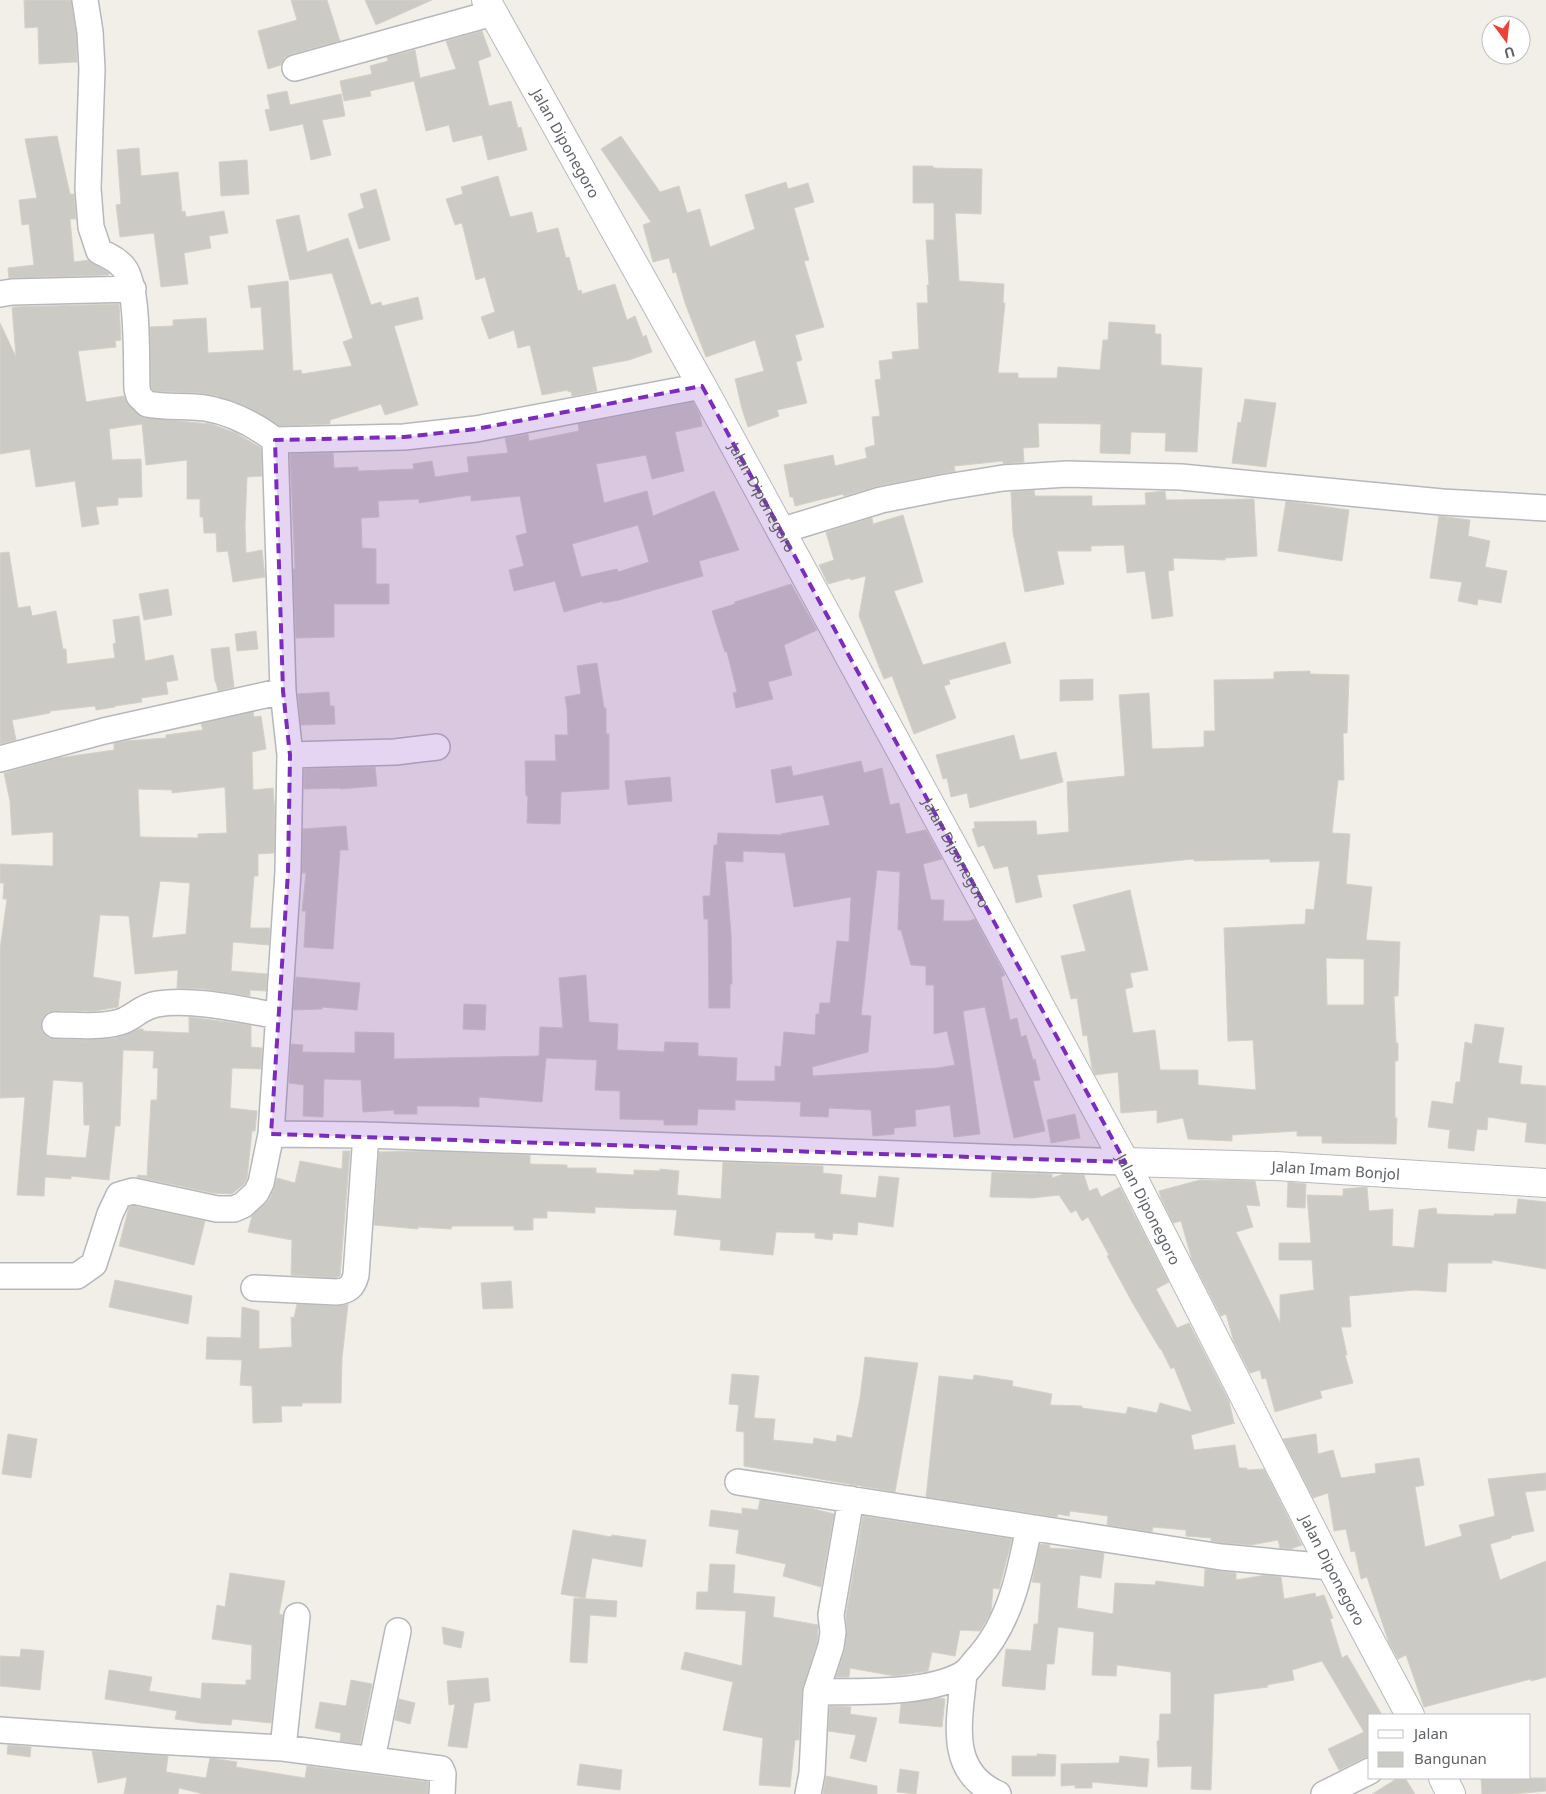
<svg xmlns="http://www.w3.org/2000/svg" width="1546" height="1794" font-family="'Noto Sans',sans-serif">
  <style>
    .building { fill: #cccac5; stroke: #d6d1c6; fill-rule: evenodd }
    .lines { fill: none; stroke-linecap: round; stroke-linejoin: round }
    .street-casing { stroke: #b5b8bc; stroke-width: 28 }
    .secondary-casing { stroke: #b6babf; stroke-width: 30 }
    .street { stroke: #fff; stroke-width: 25 }
    .secondary { stroke: #fff; stroke-width: 28 }
    .marked { fill: #7b2cbf; fill-opacity: 0.2; stroke: #7b2cbf; stroke-width: 4; stroke-dasharray: 10 6; stroke-linejoin: round }
    .labels { text-anchor: middle; dominant-baseline: central; stroke-width: 5; stroke-linejoin: round; paint-order: stroke }
    .street-label { font-size: 15px; fill: #5f6368; stroke: #fff }
  </style>
  <rect width="100%" height="100%" fill="#f1efe8"/>
  <path class="building" d="M24,0H71L76,34L77,62L39,64L38,27L25,28Z
    M291,0H327L340,41L291,54L284,58L281,65L268,69L258,31L297,20Z
    M365,0H432L376,25Z
    M482,31L491,56L478,61L489,106L511,101L518,128L521,127L527,150L488,160L482,135L453,142L449,125L426,131L414,81L370,91L371,96L344,101L340,81L372,74L370,66L388,61L387,57L415,50L420,78L456,69L446,41Z
    M287,91L290,105L341,94L345,116L322,120L331,155L311,160L303,124L270,131L265,110L270,109L267,95Z
    M57,136L70,194H74L76,219H70L74,262L89,260L109,273V275L9,278L8,268L34,265L29,224L22,225L19,200L37,198L25,139Z
    M621,136L660,192L679,186L687,213L700,209L710,247L755,229L745,195L786,182L788,189L808,183L814,202L794,208L809,260L804,261L824,327L795,335L802,360L796,362L807,403L777,410L779,416L748,427L742,409L735,379L764,371L755,340L706,357L685,303L676,272L673,273L669,258L653,262L643,225L651,222L601,149Z
    M139,148L141,176L178,172L182,212L185,211L186,217L224,211L228,233L209,236L211,248L184,253L188,284L161,287L154,233L120,237L116,205L121,204L117,150Z
    M247,160L249,194L221,196L219,162Z
    M913,166H933V168L982,169L981,214L955,213L959,281L1004,284L1003,303H1005L998,373H1018V378H1057L1058,367L1100,370L1103,340H1108L1109,322L1155,325V334H1161V365L1202,368L1197,452L1165,451L1166,433L1131,432L1130,454L1100,453L1101,424L1038,423L1039,447L1023,448L1024,462L1003,464V461L954,466L955,471L878,486L844,496L843,494L795,506L793,497H790L784,465L833,455L835,466L867,458L865,448L875,445L872,417L880,416L875,380L881,379L879,361L893,359L892,352L919,349L917,303H928L927,285H929L926,240H934V203H913Z
    M498,176L510,217L532,212L537,233L558,228L566,258L569,257L578,291L581,290L582,294L615,284L627,320L635,316L643,337L646,335L652,352L629,360L592,367L597,391L572,396L571,391L568,392V390L542,395L530,345L518,348L514,330L489,339L481,317L495,312L485,277L476,280L462,223L455,225L446,199L463,194L461,187Z
    M376,189L390,240L359,249L348,214L364,208L360,194Z
    M299,215L307,252L348,238L371,305L381,302L382,306L418,297L423,319L394,326L418,405L385,415L381,404L330,420V424L279,426L248,407L218,396L199,393L154,391L151,387L150,327L173,326V320L206,318L208,353L264,350L261,307L251,308L248,286L288,281L293,371L301,370L302,374L352,366L343,342L353,338L332,273L290,280L276,220Z
    M119,304L121,340L115,341L116,347L78,351L86,402L124,396L129,406L137,414L144,418L211,424L236,433L261,448L262,476L247,477L245,526L246,553L262,550L265,577L233,582L228,551L217,552L216,533H204L203,517H200V499H187V460L146,465L142,424L109,429L112,460L141,459L142,497L118,498V505L96,507L99,524L82,527L75,481L36,487L30,449L0,454V323L16,357L12,307Z
    M1245,399L1276,403L1266,467L1232,463L1238,422L1241,423Z
    M693,402L700,415L702,426L675,432L684,471L652,479L646,455L596,464L604,503L647,491L653,516L714,491L739,550L699,561L703,576L619,600L603,603V601L564,612L555,581L514,591L509,570L524,566L516,536L527,533L520,496L471,501V495L419,503V499L378,501L379,517L361,518L362,548L376,549V584H389V604H334V637L296,638L293,569H295L290,454L333,453L334,468L358,467V471L414,469L413,464L432,461L435,477L469,472L467,457L508,453L505,438L528,434L529,441L579,431L578,424ZM638,525L649,562L618,572L617,569L581,577L572,544Z
    M1034,490L1035,496H1092V506L1146,505L1145,493L1165,491L1166,500L1254,499L1257,556L1225,558V560L1173,558L1174,570L1168,571L1173,616L1152,619L1145,571L1127,573L1124,545L1091,546V551H1057L1064,584L1025,592L1013,533L1011,492Z
    M1286,501L1349,510L1342,561L1278,551Z
    M903,515L923,582L894,591L923,665L1005,642L1011,663L949,680L950,684L944,686L956,718L914,734L892,676L884,679L859,616L866,576L851,580L850,578L828,584L819,565L834,560L826,532L872,518L873,524Z
    M1439,516L1470,520L1468,536L1490,541L1485,567L1507,571L1501,603L1478,599L1477,605L1458,601L1462,582L1430,578Z
    M9,552L18,608L30,606L32,616L56,611L63,649H66L67,664L115,658L113,644L116,643L113,620L139,616L145,661L173,655L178,680L166,682L168,694L141,698L142,702L115,706V707L96,710L95,706L50,711V713L12,720L16,740L0,744V553Z
    M791,584L817,630L784,645L792,675L768,682L773,699L736,708L733,693L737,692L727,652H725L712,611L735,604V602Z
    M168,589L172,615L144,620L139,594Z
    M256,631L258,649L237,651L235,634Z
    M229,647L234,687L218,691L216,682H215L211,649Z
    M597,663L604,708H606V734H609V789L561,792L560,824L527,823L528,796H526L525,761H556L555,735H568L567,709L565,697L581,694L577,666Z
    M1310,671V674L1349,675L1347,733H1343L1344,780H1338L1332,833L1350,834L1346,884L1372,887L1366,940L1400,942L1398,996H1394L1396,1043H1398V1061H1395V1118H1397L1396,1144L1322,1143V1136H1297V1131L1232,1135V1141L1188,1139L1183,1118L1157,1123V1110L1121,1113L1118,1072L1095,1075L1092,1068L1087,1035L1083,1036L1077,998L1071,999L1061,956L1086,951L1073,905L1130,890L1148,970L1130,973L1133,987L1125,989L1133,1033L1155,1030L1160,1070H1198V1085L1256,1090L1253,1040L1228,1041L1224,928L1305,924L1306,909L1314,910L1320,861L1270,862V859L1194,861L1193,859L1037,875L1042,897L1016,903L1008,866L994,869L984,845L978,847L972,829L975,828L974,822L1036,821L1037,835L1069,832L1067,782L1125,776L1119,695L1149,693L1152,749L1204,747V731H1215L1214,680L1274,679V672ZM1326,958L1364,959V1005H1327Z
    M1093,679V700L1060,701V680Z
    M329,692L330,706H334L335,724L301,725L298,694Z
    M253,712L254,717L261,716L266,749L252,752L253,790L273,788L275,815L274,853L258,854V876H254L250,928H270L269,945L233,942L231,971L267,974L266,991L250,990V996L204,989L177,988L178,970L135,974L129,916L100,915L93,977L121,982L118,1007L95,1011H55L48,1012L43,1017L41,1025L43,1032L48,1038L55,1039L87,1040L115,1038L138,1029H143V1031L189,1033V1017L251,1025V1047L262,1048L261,1069L232,1068L230,1108L257,1111L255,1131H252L247,1178L244,1184L232,1194L213,1193L137,1177L138,1175L147,1176L151,1100H157L158,1068H153L154,1051L123,1050L120,1126H115L109,1180L71,1176V1179L45,1177L44,1196L17,1195L25,1097L0,1098V949L7,899H3L4,883H0V864L53,866V832L12,835L10,801L4,773L58,758L114,750V743L125,741L166,738V735L203,730L201,724ZM225,787L227,833L198,834V838L140,837L138,789L172,790V793ZM160,881L190,883L186,934L152,938ZM53,1080L83,1082L84,1125H90L86,1158L46,1155Z
    M1014,735L1020,760L1056,752L1063,782L970,808L967,793L951,797L947,778L943,779L936,755Z
    M861,761L864,773L882,768L890,805L899,803L906,834L926,830L942,859L923,864L931,900H944L943,921H969L975,919L1005,975L1001,977L1010,1020L1017,1018L1021,1037L1026,1035L1033,1060L1035,1059L1040,1080L1033,1081L1045,1131L1014,1138L985,1007L963,1011L980,1134L954,1137L950,1105L915,1110L916,1126L894,1128V1134L873,1136L871,1110L829,1108L828,1117L800,1116L801,1102L735,1100V1110L698,1109L697,1125H664V1120L620,1119V1091L595,1090L597,1060L546,1058L542,1102L479,1097V1107L456,1106H417V1114H394V1110L363,1112L361,1080L324,1079L323,1117L303,1116L304,1085L289,1083L291,1044L303,1045L302,1052L355,1053V1032L394,1033V1059L539,1056L540,1027L563,1028L559,978L586,975L589,1022L618,1024L617,1050L664,1052L665,1042L698,1043V1056L737,1058L736,1081H775V1066L781,1067L784,1032L815,1035L816,1014H819L820,1003H830L837,941L849,942L851,897L794,907L785,853L743,851V862L725,861L731,934L732,984H730V1008H709L708,919H704L703,896H710L714,845H717L718,833L782,835L781,834L830,825L823,795L776,803L771,770L791,766L793,776ZM877,870L900,872L898,930H901L911,965L926,966V985H934V1034L947,1031L955,1065L938,1068L813,1076L812,1067L868,1052L871,1016L861,1015Z
    M375,767L377,786L340,789V788L304,789V769Z
    M670,777L672,801L628,805L625,781Z
    M346,826L348,850H340L333,949L304,947L306,911H302L306,873H302L303,829Z
    M296,977L360,983L357,1010L322,1007V1009L293,1010Z
    M464,1004L486,1005L485,1030L463,1029Z
    M1475,1024L1504,1028L1498,1063L1522,1066L1520,1084L1546,1086V1144L1525,1142L1527,1123L1488,1117L1487,1130L1477,1129L1474,1151L1448,1148L1450,1130L1428,1127L1432,1101L1453,1104L1456,1082H1460L1465,1042L1472,1044Z
    M1075,1114L1080,1138L1051,1143L1047,1120Z
    M343,1151H350L340,1276L335,1278L291,1275L292,1240L248,1232L252,1216L269,1200L274,1189L277,1178L295,1183L300,1161L342,1169Z
    M424,1151L530,1155V1164L567,1165V1168H596V1173L634,1175V1170L660,1171V1169L679,1171L677,1195L721,1199L723,1162L823,1166V1173L842,1175L840,1194L876,1198L879,1176L899,1178L893,1227L858,1222L857,1235L833,1233L832,1240L815,1238V1233L776,1232L773,1255L720,1250L721,1240L674,1235L677,1210L595,1207V1213L547,1211V1218H533V1230H514V1226H452L451,1229L418,1227V1229L374,1225L379,1152Z
    M992,1172L1052,1174V1178L1064,1174L1084,1175L1089,1191L1097,1188L1101,1197L1120,1187L1169,1282L1156,1289L1177,1328L1189,1323L1229,1401L1234,1423H1235L1191,1435L1194,1450L1235,1445L1239,1468H1247V1470L1264,1469L1302,1545L1290,1549L1280,1548L1278,1540L1251,1545L1223,1543L1211,1541V1538L1186,1536V1530L1153,1527L1152,1532L1107,1525L1108,1516L1070,1511L1069,1516L1058,1514L1057,1517L926,1497L939,1376L973,1380L974,1375L1013,1381L1012,1386L1052,1394L1050,1405L1082,1406V1408L1126,1414L1128,1407L1157,1413L1160,1403L1192,1412L1174,1367L1171,1369L1161,1349H1160L1132,1302L1107,1256L1109,1255L1088,1217L1082,1221L1076,1210L1071,1213L1059,1195L1033,1198L990,1197Z
    M1200,1180L1255,1181L1260,1206L1246,1205L1253,1227L1236,1232L1280,1323V1295L1314,1290L1312,1260H1279V1243H1311L1307,1195L1343,1196V1189L1367,1187L1369,1211L1393,1209L1392,1246L1414,1248L1419,1210L1436,1208L1437,1214L1494,1216V1214H1516L1518,1199L1546,1202V1269L1492,1260V1263H1448L1446,1292L1415,1290L1349,1296L1351,1327H1341L1347,1355H1345L1353,1383L1320,1391L1322,1398L1275,1412L1266,1378L1262,1379L1260,1370L1250,1373L1234,1342L1226,1314L1221,1316L1192,1260L1181,1221L1173,1223L1161,1198L1159,1191Z
    M1288,1182L1306,1184L1305,1208L1287,1207Z
    M134,1206L205,1221L194,1265L119,1246L129,1207Z
    M115,1280L192,1296L188,1324L109,1307Z
    M511,1281L513,1308L483,1309L481,1283Z
    M297,1304L335,1306L348,1304L342,1358L341,1403H302V1406H281L282,1422L253,1423L252,1386L240,1385L242,1360L206,1359L207,1337L241,1338L242,1307L259,1311V1349L292,1347L291,1317L294,1318Z
    M865,1357L918,1363L895,1492L744,1466V1432L736,1431L739,1405L729,1404L732,1374L759,1376L754,1418L775,1419L773,1440L813,1444L814,1438L836,1442L837,1435L852,1438L860,1398Z
    M8,1434L37,1439L31,1478L2,1474Z
    M1316,1434L1318,1454L1333,1450L1341,1478L1376,1473L1375,1464L1419,1458L1424,1485L1415,1487L1425,1547L1462,1536L1459,1525L1495,1516L1488,1479L1546,1473V1490L1525,1492L1534,1531L1511,1536V1538L1490,1544L1500,1580L1546,1561V1677L1531,1681V1679L1424,1707L1406,1655L1398,1659L1389,1643L1367,1577L1361,1579L1355,1551L1351,1552L1346,1529L1334,1531L1328,1493L1313,1498L1283,1439Z
    M760,1500L810,1508L834,1514L821,1587L783,1576L786,1564L736,1553L739,1530L709,1526L711,1510L742,1514V1508L758,1510Z
    M863,1516L1012,1539L999,1589L993,1588L991,1612L980,1631L960,1630L955,1656L932,1652L928,1671L895,1676L850,1668L849,1677H836L845,1648L847,1631L846,1615Z
    M573,1530L611,1537L612,1535L646,1540L642,1567L592,1558L585,1598L561,1594Z
    M1040,1544L1050,1545L1049,1548L1084,1550L1104,1553L1101,1578L1080,1575L1077,1608L1113,1614L1115,1583L1155,1585L1156,1581L1204,1587L1205,1569L1236,1573V1580L1266,1575L1281,1577L1284,1599L1315,1593L1316,1597L1324,1595L1333,1618L1330,1619L1342,1658L1347,1655L1382,1715H1370V1757L1364,1758L1339,1770L1328,1749L1364,1732L1322,1661L1292,1670L1294,1680L1267,1685L1268,1687L1214,1694L1211,1790L1191,1789L1192,1766L1158,1767L1157,1741H1159L1160,1714H1171V1672L1117,1665L1116,1676L1092,1675L1094,1632L1058,1627L1054,1664H1047L1045,1690L1002,1686L1006,1649L1031,1651L1034,1624H1038L1041,1583L1032,1582Z
    M710,1564L735,1565L733,1593L775,1597L773,1617L818,1625L817,1643L802,1691L799,1740H795L790,1787L759,1785L763,1738L723,1730L733,1682L681,1669L685,1652L742,1666L746,1611L696,1609L697,1592H708Z
    M230,1573L285,1581L279,1614L283,1615L271,1723L232,1719L231,1725L201,1723L175,1719L177,1711L105,1699L109,1670L152,1677L149,1691L201,1699L202,1683L246,1685V1680H251L252,1645L212,1639L217,1605L225,1607Z
    M574,1598L617,1601L616,1617L590,1615L587,1663L570,1662Z
    M442,1627L464,1632L461,1648L444,1644Z
    M21,1649L44,1651L40,1690L0,1686V1656L20,1657Z
    M488,1678L490,1701L474,1703L467,1748L448,1746L455,1704L449,1705L447,1681Z
    M351,1680L372,1684L360,1744L340,1741L341,1733L315,1728L320,1702L346,1706Z
    M939,1698L945,1699L942,1727L899,1723L901,1704Z
    M399,1699L415,1703L410,1724L395,1720Z
    M830,1706L851,1707L850,1714L877,1718L866,1762L850,1758L856,1735L828,1731Z
    M8,1745L31,1747L30,1757L7,1754Z
    M92,1751L168,1756L166,1772L206,1778L210,1758L237,1762L236,1767L305,1778L307,1766L428,1782V1794H203L179,1788L178,1794H124L127,1777L98,1783Z
    M1037,1754L1056,1755L1055,1776H1012V1756H1037Z
    M1120,1756L1149,1759L1147,1787L1092,1782V1788H1075V1785L1061,1786V1764L1119,1763Z
    M580,1764L622,1770L620,1790L577,1785Z
    M900,1769L919,1772L916,1794L897,1792Z
    M826,1776L877,1786V1794H823Z
    M1398,1778H1405L1415,1794H1372Z
    M1481,1778H1546V1791L1512,1794H1482Z"/>
  <g class="lines">
    <g class="street-casing">
      <path id="street" d="M85,0L90,32L92,69L88,188L91,227L99,251C108,256 117,259 124,268C139,287 136,362 137,389L139,396L147,404C166,408 186,405 205,408C230,412 255,425 275,440
        M295,68L493,13
        M0,294L12,292L133,289
        M702,386L476,429L404,437L275,440L283,691L290,755L288,872L271,1134L366,1135L1125,1162
        M780,531L881,500L947,487L1003,478L1067,474L1181,477L1442,502L1546,508
        M290,755L395,752L437,747
        M0,759L104,731L283,691
        M55,1025C75,1025 99,1028 120,1022C135,1017 140,1007 157,1004C194,998 243,1010 279,1016
        M0,1276H77L94,1264L110,1214L119,1195L133,1191L217,1209H234L243,1205L256,1193L261,1183L271,1134
        M254,1288L336,1292C348,1291 353,1287 356,1275L366,1135
        M738,1482L1221,1557L1331,1567
        M964,1673C960,1720 946,1771 998,1794
        M816,1692C858,1691 926,1695 963,1674C968,1671 972,1665 976,1660C1010,1624 1020,1573 1029,1527
        M0,1730L155,1741L283,1748L441,1769L443,1774L442,1794
        M283,1748L297,1616
        M372,1759L398,1631
        M808,1794L812,1773L816,1692L831,1646L833,1632L831,1615L851,1499
        M1324,1794L1370,1771"/>
    </g>
    <g class="secondary-casing">
      <g id="secondary">
        <path id="s1" d="M486,0L702,386L1125,1162L1331,1567L1410,1715"/>
        <path id="s2" d="M1125,1162L1276,1166L1546,1183"/>
        <path d="M1443,1778L1451,1794"/>
      </g>
    </g>
    <use href="#street" class="street"/>
    <use href="#secondary" class="secondary"/>
  </g>
  <path class="marked" d="M702,386L1125,1162L271,1134L288,872L290,755L283,691L275,440L404,437L476,429Z"/>
  <g class="labels">
    <g class="street-label">
      <text stroke="none"><textPath href="#s1" startOffset="164">Jalan Diponegoro</textPath></text>
      <text stroke="none"><textPath href="#s1" startOffset="569">Jalan Diponegoro</textPath></text>
      <text stroke="none"><textPath href="#s1" startOffset="974">Jalan Diponegoro</textPath></text>
      <text stroke="none"><textPath href="#s2" startOffset="211">Jalan Imam Bonjol</textPath></text>
      <text stroke="none"><textPath href="#s1" startOffset="1379">Jalan Diponegoro</textPath></text>
      <text stroke="none"><textPath href="#s1" startOffset="1784">Jalan Diponegoro</textPath></text>
    </g>
  </g>
  <rect x="1368" y="1714" width="162" height="65" fill="#ffffff" stroke="#bfc1c3"/>
  <rect x="1378" y="1730" width="25" height="8" fill="#ffffff" stroke="#bfc1c3"/>
  <text x="1414" y="1739" font-size="15" fill="#5f6368">Jalan</text>
  <rect x="1378" y="1752" width="25" height="15" fill="#cccac5" stroke="#bfc1c3"/>
  <text x="1414" y="1764" font-size="15" fill="#5f6368">Bangunan</text>
  <g transform="translate(1506 40) rotate(165)"><circle r="24" fill="#ffffff" stroke="#bfc1c3"/>
  <path d="M0-4L9 19L0 12L-9 19Z" fill="#ea4335"/>
  <text y="-8" font-size="14" font-weight="bold" text-anchor="middle" fill="#5f6368">U</text>
  </g>
</svg>
